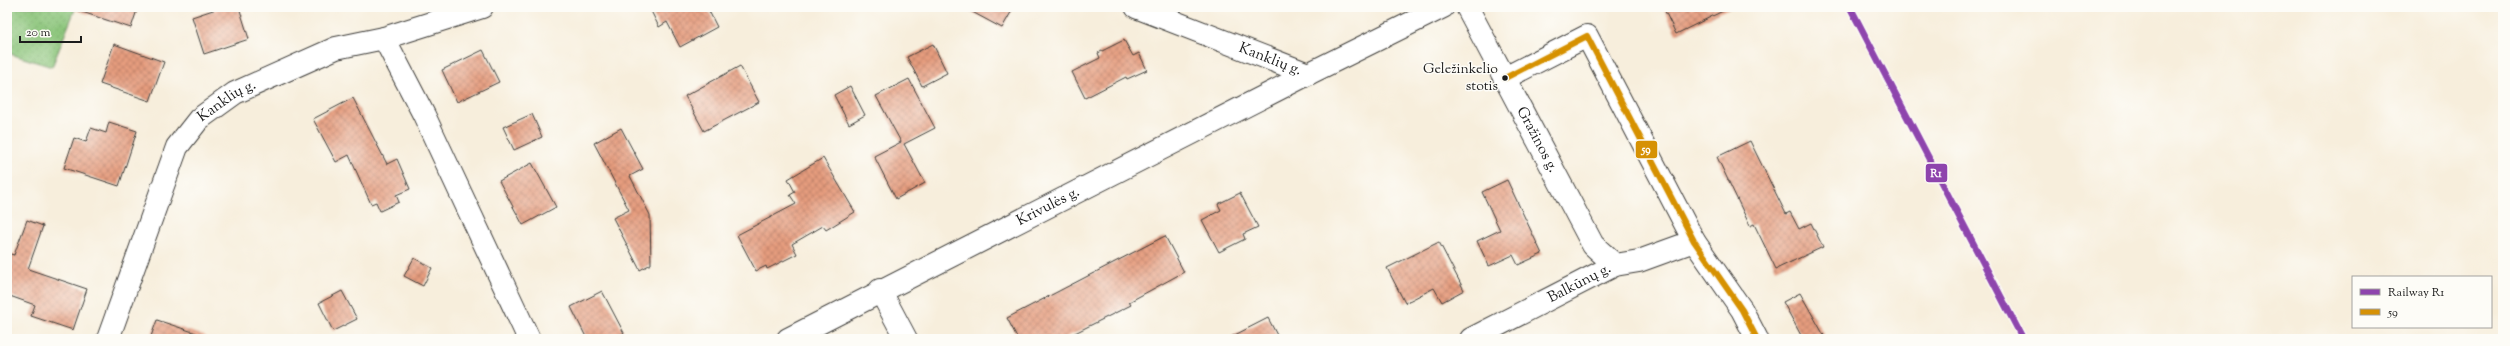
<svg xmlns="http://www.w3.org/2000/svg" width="2510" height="346" font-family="'Sorts Mill Goudy',serif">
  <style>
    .grass { fill: url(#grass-dots); stroke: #54704b }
    .building { fill: url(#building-cross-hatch) }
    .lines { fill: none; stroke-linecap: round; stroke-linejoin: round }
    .minor-casing { stroke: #3d3c39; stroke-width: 24 }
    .minor { stroke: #fff; stroke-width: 22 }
    .bus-1-casing { stroke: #fdfcf7; stroke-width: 9 }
    .bus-1 { stroke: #d69104; stroke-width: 6 }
    .rail-1-casing { stroke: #fdfcf7; stroke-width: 10 }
    .rail-1 { stroke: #8e44ad; stroke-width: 7 }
    .bus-dot { fill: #1c1c1c; stroke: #fdfcf7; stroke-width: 1.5 }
    .labels { text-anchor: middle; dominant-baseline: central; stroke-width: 3; stroke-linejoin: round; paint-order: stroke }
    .bus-label { font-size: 14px; fill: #1c1c1c; stroke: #fdfcf7; text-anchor: end }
    .street-label { font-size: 15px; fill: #1c1c1c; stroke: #fdfcf7 }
    .line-badge { stroke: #fdfcf7; stroke-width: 1.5 }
    .badge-label { font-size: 11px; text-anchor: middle; font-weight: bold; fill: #fff }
  </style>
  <defs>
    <pattern id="grass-dots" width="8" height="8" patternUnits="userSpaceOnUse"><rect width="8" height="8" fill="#8bc57a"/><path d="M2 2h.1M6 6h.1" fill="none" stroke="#77a969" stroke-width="1.8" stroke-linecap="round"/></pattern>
    <pattern id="building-cross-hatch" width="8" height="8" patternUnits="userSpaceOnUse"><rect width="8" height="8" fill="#e59c7e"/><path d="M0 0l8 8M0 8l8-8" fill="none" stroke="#b97e66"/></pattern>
  </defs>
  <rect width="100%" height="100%" fill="#fdfcf7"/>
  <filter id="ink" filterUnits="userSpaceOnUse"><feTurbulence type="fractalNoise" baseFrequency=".025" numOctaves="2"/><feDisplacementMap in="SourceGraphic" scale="8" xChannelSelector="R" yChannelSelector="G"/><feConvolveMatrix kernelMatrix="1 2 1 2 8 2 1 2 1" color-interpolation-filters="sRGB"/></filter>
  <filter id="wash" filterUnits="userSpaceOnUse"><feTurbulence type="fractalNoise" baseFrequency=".012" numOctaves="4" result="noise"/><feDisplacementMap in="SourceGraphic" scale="16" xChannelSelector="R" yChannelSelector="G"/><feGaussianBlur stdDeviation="0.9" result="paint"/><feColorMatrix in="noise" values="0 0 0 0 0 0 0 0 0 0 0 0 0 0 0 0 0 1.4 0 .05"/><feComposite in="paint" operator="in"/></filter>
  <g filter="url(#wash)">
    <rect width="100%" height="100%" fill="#f7eedc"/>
    <path class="grass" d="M7,7H76L52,67L7,53Z"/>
    <g id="blocks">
      <path class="building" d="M77,7H138L131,28L76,10Z
        M222,7H239L249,39L204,54L192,17Z
        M649,7H707L717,27L680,47L667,22L659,27Z
        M963,7H1014L1002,28Z
        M1663,7H1731L1676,34Z
        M1124,40L1133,56L1139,53L1147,70L1127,79L1126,77L1085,98L1072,72L1100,58L1098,53Z
        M114,44L164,62L150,101L100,84Z
        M933,44L947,73L922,86L907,57Z
        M483,50L499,82L457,102L442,70Z
        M740,66L759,102L704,131L685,96Z
        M909,79L935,128L904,144L925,183L896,199L874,156L901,142L876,96Z
        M850,86L865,115L849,124L834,95Z
        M353,98L387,164L397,159L410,189L396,195L399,202L380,211L376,202L371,204L349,155L336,162L313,119Z
        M532,114L542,137L514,150L503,127Z
        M109,122L137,131L119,186L64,168L74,138L86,142L91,128L106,133Z
        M621,128L643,169L630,176L650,215L651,264L640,270L613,218L629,210L594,143Z
        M1750,141L1786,214L1790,212L1799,229L1811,223L1823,247L1776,269L1754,224L1750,226L1717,157Z
        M823,158L855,212L826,230L823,226L792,244L797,254L767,269L766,266L756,271L737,235L796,204L790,195L795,192L788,179Z
        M532,163L556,207L523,225L499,181Z
        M1507,180L1542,254L1518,265L1513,255L1489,266L1477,241L1500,230L1482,192Z
        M1240,193L1258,227L1243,234L1245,239L1219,252L1202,220L1221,210L1218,204Z
        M27,220L43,226L28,269L87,289L73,330L31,316L35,305L7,295V253L14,255Z
        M1165,236L1184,272L1129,302L1131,305L1063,339H1018L1007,318Z
        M1439,242L1464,290L1442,302L1434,288L1405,303L1387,268Z
        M414,258L432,268L423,286L404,276Z
        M342,291L357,319L333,331L319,303Z
        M602,291L624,333L612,339H587L571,307Z
        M1800,293L1826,339H1803L1783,302Z
        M1268,318L1279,339H1227Z
        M157,320L205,336L204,339H150Z"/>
    </g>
  </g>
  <g filter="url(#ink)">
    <use href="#blocks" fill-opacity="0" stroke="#3d3c39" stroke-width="1"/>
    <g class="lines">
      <g class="minor-casing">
        <g id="minor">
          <path id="s1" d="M1136,7L1308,74L1443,7"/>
          <path id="s2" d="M1467,7L1593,245L1615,265"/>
          <path d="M384,38L424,115L529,339"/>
          <path d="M1505,78L1587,36L1694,241L1742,310L1757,339"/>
          <path d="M880,290L906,339"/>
          <path id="s3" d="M108,339L177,147L199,119L235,93L336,48L384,38L482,7"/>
          <path id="s4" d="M788,339L1308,74"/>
          <path id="s5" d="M1471,339L1615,265L1639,261L1694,241"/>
        </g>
      </g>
      <use href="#minor" class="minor"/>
      <g class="bus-1-casing">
        <path id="bus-1" d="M1505,78L1587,36L1694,241L1742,310L1757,339"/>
      </g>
      <use href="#bus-1" class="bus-1"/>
      <g class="rail-1-casing">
        <path id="rail-1" d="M1850,7L2023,339"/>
      </g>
      <use href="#rail-1" class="rail-1"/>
    </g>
  </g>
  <circle class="bus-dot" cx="1505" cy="78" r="3.5"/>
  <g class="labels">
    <g class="bus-label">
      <text x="1498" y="70">Geležinkelio<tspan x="1498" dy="17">stotis</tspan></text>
    </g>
    <g class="street-label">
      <text stroke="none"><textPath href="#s1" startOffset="144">Kanklių g.</textPath></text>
      <text stroke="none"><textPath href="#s3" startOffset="273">Kanklių g.</textPath></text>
      <text stroke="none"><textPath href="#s2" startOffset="150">Gražinos g.</textPath></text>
      <text stroke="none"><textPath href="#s4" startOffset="292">Krivulės g.</textPath></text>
      <text stroke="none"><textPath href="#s5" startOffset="122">Balkūnų g.</textPath></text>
    </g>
  </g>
  <g class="line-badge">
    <rect x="1635" y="140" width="23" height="19" rx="4" fill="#d69104"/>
    <rect x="1925" y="163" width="23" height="20" rx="4" fill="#8e44ad"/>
  </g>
  <g class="badge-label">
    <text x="1646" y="153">59</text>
    <text x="1936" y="177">R1</text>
  </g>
  <rect width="2510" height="346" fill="none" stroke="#fdfcf7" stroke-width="24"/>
  <rect x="2352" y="276" width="140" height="52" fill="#fdfcf7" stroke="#a3a29f"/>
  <rect x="2360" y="289" width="20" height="6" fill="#8e44ad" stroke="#a3a29f"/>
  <text x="2388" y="296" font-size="12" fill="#1c1c1c">Railway R1</text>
  <rect x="2360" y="309" width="20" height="6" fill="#d69104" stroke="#a3a29f"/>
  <text x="2388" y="316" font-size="12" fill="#1c1c1c">59</text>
  <path d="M20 36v6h61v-6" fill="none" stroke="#1c1c1c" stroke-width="2"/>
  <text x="26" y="36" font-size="12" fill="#1c1c1c" stroke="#fdfcf7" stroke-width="3" paint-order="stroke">20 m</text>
</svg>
